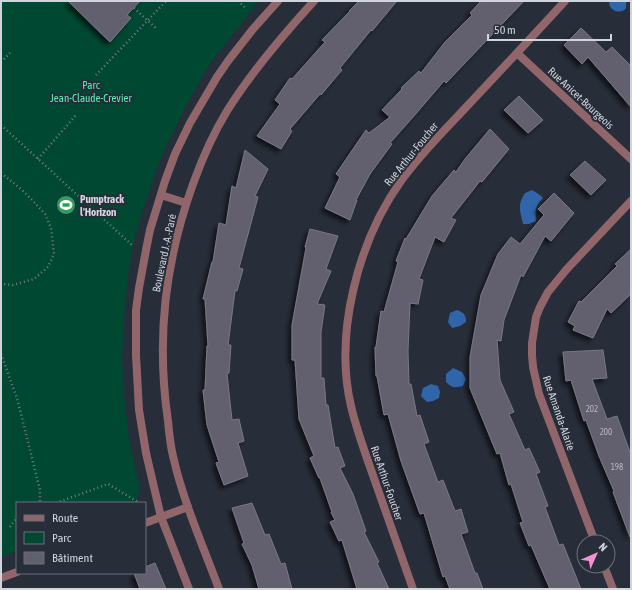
<svg xmlns="http://www.w3.org/2000/svg" width="632" height="590" font-family="'Asap Condensed',sans-serif">
  <style>
    .green { fill: #004831 }
    .water { fill: #3065aa }
    .building { fill: #625f6e; stroke: #7a7787; filter: url(#shadow) }
    .lines { fill: none; stroke-linecap: round; stroke-linejoin: round }
    .path { stroke: #767b85; stroke-width: 2.5; stroke-dasharray: 1 3; stroke-linecap: butt }
    .minor { stroke: #91666a; stroke-width: 8 }
    .tertiary { stroke: #91666a; stroke-width: 8 }
    .labels { text-anchor: middle; dominant-baseline: central; stroke-width: 4; stroke-linejoin: round; paint-order: stroke }
    .number-label { font-size: 9px; fill: #b4b7c0 }
    .park-label { font-size: 11px; fill: #58f0b6; stroke: #272d39 }
    .street-label { font-size: 11px; fill: #d0d4dc; stroke: #272d39 }
    .poi-label { font-size: 11px; font-weight: bold; fill: #d0d4dc; stroke: #272d39; text-anchor: start }
  </style>
  <defs>
    <filter id="shadow"><feDropShadow dx="-3.5" dy="3.5" stdDeviation="2" flood-color="#0009"/></filter>
  </defs>
  <rect width="100%" height="100%" fill="#272d39"/>
  <path class="green" d="M1,1H259L209,65L185,108L161,158L141,216L133,246L129,268L125,308L122,357L124,394L129,439L140,488L138,497L136,503H17V551L1,557Z"/>
  <path class="water" d="M610,1H627L626,4V8C623,12 620,12 615,11L611,8L609,4Z
    M532,190L540,195L543,198C535,206 535,211 536,221L529,224H523C520,210 517,206 525,193Z
    M457,310C464,313 466,314 466,322L460,326L452,328L448,322L450,313Z
    M453,368L462,372L466,379L463,386C454,388 452,388 446,382V374Z
    M431,384L438,386L440,392L439,398L433,401L427,402L421,396L423,388Z"/>
  <path class="building" d="M68,1H140L127,15L131,18L110,42Z
    M359,1H397L372,31L371,30L340,68L342,70L321,95L320,94L290,129L292,131L281,149L257,136L280,104L275,100L290,78L292,79L325,42L322,40L350,11H349Z
    M481,1H524L446,83L444,81L414,116L390,143L392,144L370,174L356,200H357L350,220L325,208L340,177L336,174L366,130L369,133L390,117L382,110L402,89L401,88L419,71L421,73L445,42L472,15L470,13Z
    M581,28L606,52L612,47L631,66V107L588,57L582,64L564,45Z
    M519,96L543,120L528,133L504,110Z
    M490,129L509,149L482,182L480,181L451,218L456,220L444,242L435,237L419,279L423,280L418,304L410,303L408,351L409,384H411L417,416L420,415L429,442L424,444L438,482L443,480L455,511L461,509L468,532L461,534L475,573H477L483,589H450L445,576L443,577L424,513L420,514L401,461L388,414L384,415L377,376H376L375,347H376L381,311L384,312L398,262L396,261L405,238L406,239L432,196L454,170L456,172L465,159Z
    M245,150L268,169L255,196L258,197L239,268L243,269L237,291H235L228,345H231L229,373L227,374L232,420L239,419L244,441L238,443L248,476L224,485L216,463L219,462L207,425L203,390H205L207,346H208L205,299H203L212,262H213L219,223L226,225L232,186L236,188Z
    M585,161L606,180L591,195L570,175Z
    M554,193L574,213L551,241L545,236L523,277L521,275L504,320L501,341L497,340L500,380L514,412L509,414L525,450L529,448L540,472L536,474L548,506L545,507L559,545L563,544L581,589H550L531,545L529,546L520,523L523,522L511,484L509,485L500,453L497,454L470,388V357L481,295L498,254L511,237L520,244L544,215L538,209Z
    M310,229L338,236L326,269L331,271L317,304L325,305L321,332V378H324L326,405H328L335,448L338,447L345,466L340,468L353,494L366,531L364,532L379,562L377,563L389,589H357L342,540L339,541L330,522L335,520L331,512H332L320,478H319L310,458L314,456L299,419L295,360H292V325L306,248L305,247Z
    M631,249V294L611,313L607,309L593,338L573,330L575,326L568,322L579,301L581,302L617,266L615,264Z
    M603,350L607,378L592,379L607,419L617,416L631,455L630,537L613,492L614,491L599,456L586,420L584,421L571,380L566,381L563,352Z
    M252,503L265,535L269,534L281,564L285,563L292,589H259L252,565L242,544L244,543L232,508Z
    M155,563L166,589H140L134,573H145V567Z"/>
  <g class="lines">
    <path class="path" d="M238,1L247,9
      M134,8L157,29
      M1,62L10,53
      M96,75L166,1
      M1,125L133,246
      M38,159L76,115
      M1,173L21,189L34,202L45,214L51,228L54,254L48,267L34,279L13,285L1,284
      M1,354L17,398L40,490V503
      M56,503L108,484L138,502
      M10,527L14,521L17,519"/>
    <path class="minor" d="M517,53L631,159
      M145,523L188,507
      M595,542L539,394L533,367L532,355V343L536,317L540,307L548,292L566,270L631,201
      M604,566L613,589
      M1,578L17,572
      M413,589C401,554 388,519 376,484C367,458 357,432 351,406C334,334 358,241 401,181C421,153 447,128 470,103C502,69 534,35 565,1"/>
    <path class="tertiary" d="M161,195L186,203
      M189,589L161,517L146,453L139,410L136,355V310L139,288L146,250L150,230L165,181L175,154L190,123L217,77L228,61L253,29L278,1
      M219,589C203,546 183,501 173,456C170,444 169,432 168,421C156,338 165,262 193,184C202,159 213,134 227,111C252,71 282,36 314,1"/>
  </g>
  <defs>
    <g id="stadium-disc" transform="scale(1)"><circle r="9.5" fill="#2e9e5b" stroke="#272d39"/><path d="M0-5a6.5 5 0 1 0 0 10a6.5 5 0 1 0 0-10ZM-3.5-1.8h7v3.6h-7Z" fill="#fff"/></g>
  </defs>
  <g fill-rule="evenodd">
    <use href="#stadium-disc" x="66" y="205"/>
  </g>
  <g class="labels">
    <g class="number-label">
      <text x="592" y="409">202</text>
      <text x="606" y="432">200</text>
      <text x="617" y="467">198</text>
    </g>
    <g class="park-label">
      <text x="91" y="85">Parc<tspan x="91" dy="13">Jean-Claude-Crevier</tspan></text>
    </g>
    <g class="street-label">
      <text transform="translate(581 98) rotate(43)">Rue Anicet-Bourgeois</text>
      <text transform="translate(411 154) rotate(-51)">Rue Arthur-Foucher</text>
      <text transform="translate(164 253) rotate(-78)">Boulevard J.-A.-Paré</text>
      <text transform="translate(559 413) rotate(71)">Rue Amanda-Alarie</text>
      <text transform="translate(387 483) rotate(71)">Rue Arthur-Foucher</text>
    </g>
    <g class="poi-label">
      <text x="80" y="199">Pumptrack<tspan x="80" dy="13">l'Horizon</tspan></text>
    </g>
  </g>
  <rect width="632" height="590" fill="none" stroke="#d0d4dc" stroke-width="4"/>
  <rect x="16" y="502" width="130" height="72" fill="#272d39" stroke="#6b707a"/>
  <rect x="24" y="515" width="20" height="6" fill="#91666a" stroke="#6b707a"/>
  <text x="52" y="522" font-size="12" fill="#d0d4dc">Route</text>
  <rect x="24" y="532" width="20" height="12" fill="#004831" stroke="#6b707a"/>
  <text x="52" y="542" font-size="12" fill="#d0d4dc">Parc</text>
  <rect x="24" y="552" width="20" height="12" fill="#625f6e" stroke="#6b707a"/>
  <text x="52" y="562" font-size="12" fill="#d0d4dc">Bâtiment</text>
  <g transform="translate(596 554) rotate(45)"><circle r="19" fill="#272d39" stroke="#6b707a"/>
  <path d="M0-3L7 15L0 10L-7 15Z" fill="#f591d2"/>
  <text y="-6" font-size="11" font-weight="bold" text-anchor="middle" fill="#d0d4dc">N</text>
  </g>
  <path d="M488 34v6h123v-6" fill="none" stroke="#d0d4dc" stroke-width="2"/>
  <text x="494" y="34" font-size="12" fill="#d0d4dc" stroke="#272d39" stroke-width="3" paint-order="stroke">50 m</text>
</svg>
